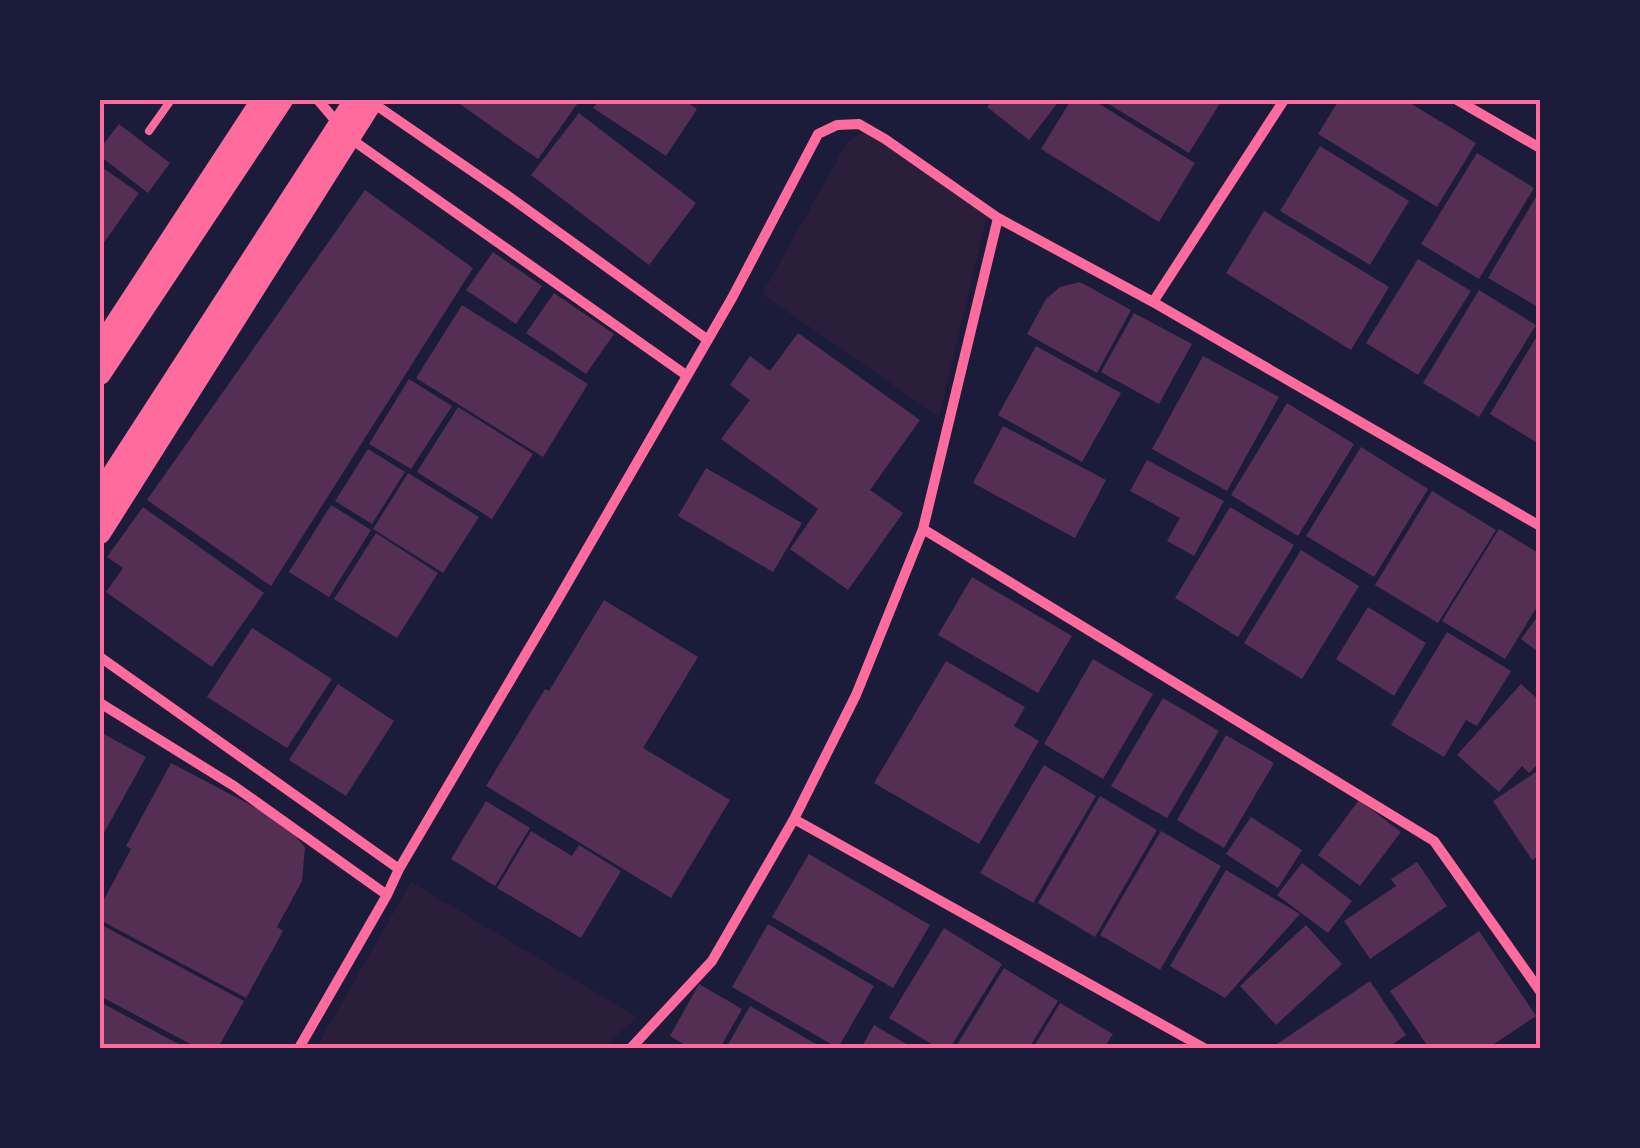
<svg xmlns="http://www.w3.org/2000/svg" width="1640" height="1148" font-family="Helvetica,sans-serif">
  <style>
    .green { fill: #2a1e3b }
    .building { fill: #542f53 }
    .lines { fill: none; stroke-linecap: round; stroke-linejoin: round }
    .service { stroke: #ff6b9d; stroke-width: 8 }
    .minor { stroke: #ff6b9d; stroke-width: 10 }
    .primary { stroke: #ff6b9d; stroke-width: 22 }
    .motorway { stroke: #ff6b9d; stroke-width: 25 }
    .neatline { fill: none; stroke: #ff6b9d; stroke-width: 4 }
  </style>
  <rect width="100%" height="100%" fill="#1b1b3a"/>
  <path class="green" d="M867,130L987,215L939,417L762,294L848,141Z
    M411,882L637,1017L604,1048H316Z"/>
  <path class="building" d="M454,100H580L538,159Z
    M599,100H684L697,109L666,156L593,108Z
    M993,100H1060L1029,140L987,107Z
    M1071,100H1093L1195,163L1159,222L1041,149Z
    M1102,100H1222L1189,153Z
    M1339,100H1405L1476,143L1437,207L1318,134Z
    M579,113L696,203L649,265L531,175Z
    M119,124L170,163L148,193L100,156V149Z
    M1320,146L1409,201L1370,265L1280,211Z
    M1477,153L1534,188L1479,279L1421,244Z
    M100,166L139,193L100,248Z
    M365,190L473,268L271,586L147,500Z
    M1540,190V304L1538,307L1488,278Z
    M1264,211L1389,287L1351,350L1226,273Z
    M493,252L542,286L516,324L466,290Z
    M1418,259L1471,291L1418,375L1366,343Z
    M1080,282L1131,310L1097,373L1027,334L1046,299L1060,287Z
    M1479,290L1536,325L1479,417L1423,383Z
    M554,293L614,334L586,374L526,333Z
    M462,305L588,384L543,457L416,378Z
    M1134,313L1192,344L1159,404L1101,372Z
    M1540,331V436L1536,442L1490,414Z
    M798,333L920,420L870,490L903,513L848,590L790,549L818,509L721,439L750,400L730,385L750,356L770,371Z
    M1036,346L1121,393L1082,462L998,415Z
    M1203,356L1279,397L1227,491L1152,449Z
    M409,379L452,406L411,469L369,444Z
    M1287,403L1354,444L1298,536L1231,495Z
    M458,407L533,454L492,519L417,472Z
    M1003,426L1106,480L1075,538L973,483Z
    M1361,447L1428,489L1374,577L1306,536Z
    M368,449L405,472L372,524L335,501Z
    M1147,460L1224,501L1194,556L1167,541L1180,518L1130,491Z
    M706,468L802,523L773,572L678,516Z
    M408,473L479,517L443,573L373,529Z
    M1432,491L1496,530L1438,623L1375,585Z
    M331,505L371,530L329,597L289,572Z
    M143,507L264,593L212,667L106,592L123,568L107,557Z
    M1230,507L1294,545L1238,637L1175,598Z
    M1499,529L1540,554V602L1505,659L1442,621Z
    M376,533L438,573L397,638L334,599Z
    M1301,550L1359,586L1302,679L1244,643Z
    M972,577L1072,636L1038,693L938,635Z
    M604,600L698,657L643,748L730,800L671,898L486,786L545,689L549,691Z
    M1368,607L1426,643L1394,696L1336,659Z
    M1540,613V653L1521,639Z
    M252,628L332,679L287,748L207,697Z
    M1447,632L1511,671L1477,726L1466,720L1444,757L1391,725Z
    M1093,659L1153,694L1103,779L1044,744Z
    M946,661L1025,707L1014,726L1039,741L979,844L874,783Z
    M338,684L394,721L346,796L289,760Z
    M1521,684L1540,701V762L1529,773L1522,766L1499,792L1457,755Z
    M1163,698L1219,731L1167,818L1111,786Z
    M100,732L146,757L100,840Z
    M1226,735L1274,763L1224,848L1177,820Z
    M171,763L283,822L305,847L302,881L277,927L283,931L246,998L100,920V907L131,849L126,846Z
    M1044,765L1096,796L1033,903L980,873Z
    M1540,769V855L1532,860L1493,801Z
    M1100,796L1157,830L1095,937L1038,903Z
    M1359,800L1401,832L1360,886L1318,855Z
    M486,801L530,828L495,886L451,859Z
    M1251,817L1302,850L1278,888L1226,854Z
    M531,831L572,856L579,845L621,871L581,938L497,888Z
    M1161,831L1221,866L1160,970L1100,935Z
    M809,854L930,925L893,988L772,917Z
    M1417,862L1447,906L1370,959L1344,921L1396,886L1391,879Z
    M1302,863L1352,901L1328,933L1277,895Z
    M1226,870L1300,914L1225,998L1170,966Z
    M100,924L244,1001L218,1048H198L100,996Z
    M768,924L874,986L838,1048L732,987Z
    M1306,925L1342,964L1276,1025L1240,986Z
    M944,928L1002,964L950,1048H938L889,1018Z
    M1479,931L1536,1016L1488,1048H1429L1390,991Z
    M1004,968L1058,1001L1029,1048H955Z
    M1370,981L1406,1035L1387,1048H1271Z
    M699,984L742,1009L720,1048H690L670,1036Z
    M100,1002L186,1048H100Z
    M1060,1003L1113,1034L1104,1048H1033Z
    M750,1006L823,1048H726Z
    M874,1025L913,1048H861Z"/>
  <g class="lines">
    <path class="service" d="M149,131L171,100"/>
    <path class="minor" d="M318,100L340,126
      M1457,100L1540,148
      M370,101L511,198L708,340
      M351,139L686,375
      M1153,302L1284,100
      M923,529L1434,841L1540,991
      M100,657L399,869
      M100,703L234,786L387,895
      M794,819L1204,1048
      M299,1048L387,895L399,869L557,601L732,298L818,134L837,125L859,124L885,139L998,218L1153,302L1540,526
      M631,1048L712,961L794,819L856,695L923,529L998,218"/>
    <path class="primary" d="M100,374L282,100
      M100,533L373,100"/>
    <path class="motorway" d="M100,351L264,100
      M100,497L357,100"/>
  </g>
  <rect width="1640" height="1148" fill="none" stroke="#1b1b3a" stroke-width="205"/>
  <rect x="102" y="102" width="1436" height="944" class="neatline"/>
</svg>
